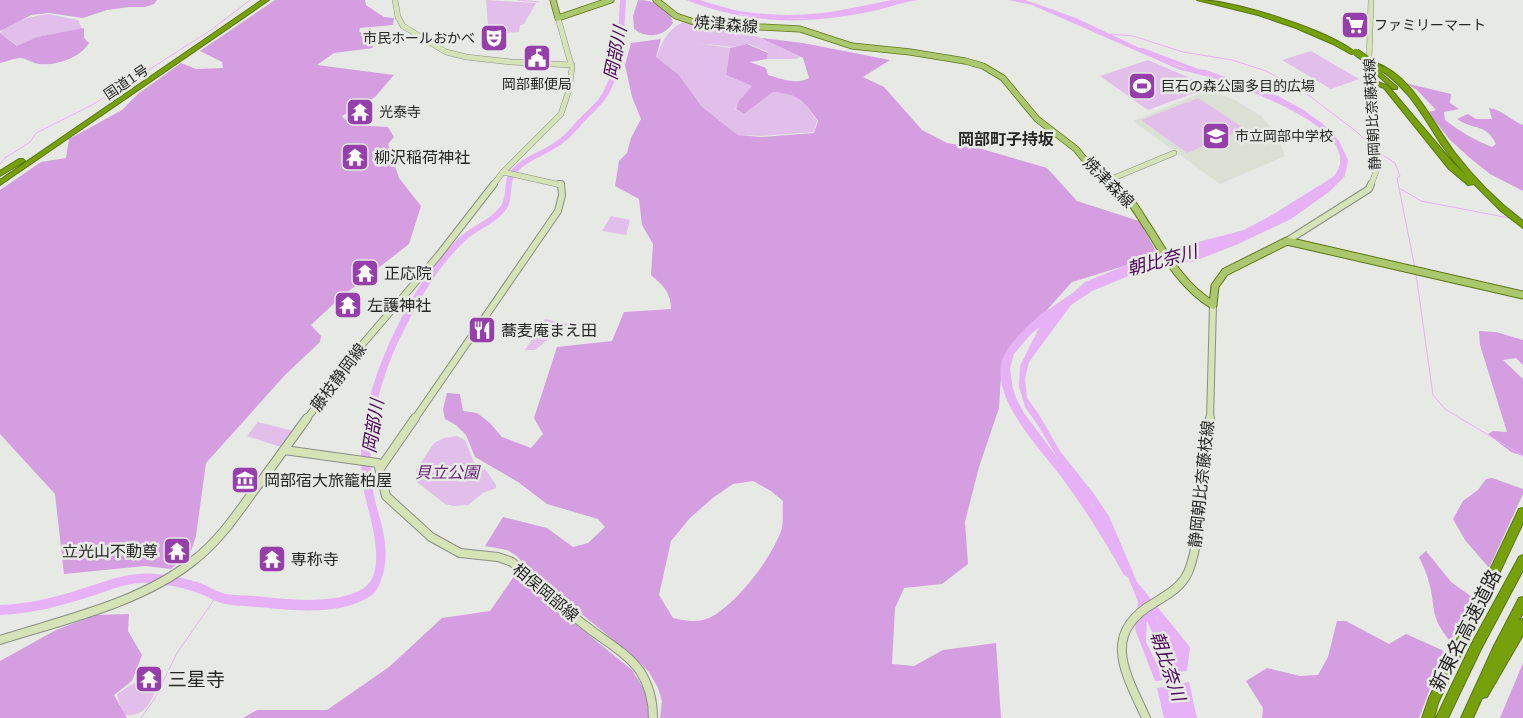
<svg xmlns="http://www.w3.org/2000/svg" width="1523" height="718" font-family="'IBM Plex Serif','Noto Sans JP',serif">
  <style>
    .built { fill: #dbe0d5 }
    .green { fill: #e2beeb }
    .forest { fill: #d49ee1; fill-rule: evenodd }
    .water { fill: #e7b1f5 }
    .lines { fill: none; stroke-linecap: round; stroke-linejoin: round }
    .stream { stroke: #e7b1f5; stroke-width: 1 }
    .river { fill: #e7b1f5; fill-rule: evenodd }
    .secondary-far2-casing { stroke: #8b8d89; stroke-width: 6 }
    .secondary-far1-casing { stroke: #8b8d89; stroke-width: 8 }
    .secondary-casing { stroke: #8b8d89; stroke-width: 10 }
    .primary-far1-casing { stroke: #5a7615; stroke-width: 7 }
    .primary-casing { stroke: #5a7615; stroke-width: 9 }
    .highway-casing { stroke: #5a7615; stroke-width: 2 }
    .secondary-far2 { stroke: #d6e3b6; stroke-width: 5 }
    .secondary-far1 { stroke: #d6e3b6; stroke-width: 6 }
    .secondary { stroke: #d6e3b6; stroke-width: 8 }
    .primary-far1 { stroke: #adc76e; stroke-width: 5.5 }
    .primary { stroke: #adc76e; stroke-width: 7 }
    .highway { fill: #76a10d; fill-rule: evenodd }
    .highway-bridge-casing { stroke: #5a7615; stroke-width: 8; stroke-linecap: butt }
    .highway-bridge { stroke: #76a10d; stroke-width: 6 }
    .labels { text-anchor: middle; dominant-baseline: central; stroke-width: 5; stroke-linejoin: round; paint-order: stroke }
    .far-poi-label { font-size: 14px; fill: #262625; stroke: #e7e9e5; text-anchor: start }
    .far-street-label { font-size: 14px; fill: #262625; stroke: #e7e9e5 }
    .street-label { font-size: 16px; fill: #262625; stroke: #e7e9e5 }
    .far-quarter-label { font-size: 16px; font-weight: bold; fill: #262625; stroke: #e7e9e5 }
    .poi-label { font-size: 16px; fill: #262625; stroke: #e7e9e5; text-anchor: start }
    .park-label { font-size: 16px; font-style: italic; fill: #652675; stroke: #e7e9e5 }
    .water-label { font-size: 18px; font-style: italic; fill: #490357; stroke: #e7e9e5 }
    .near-street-label { font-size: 19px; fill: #262625; stroke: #e7e9e5 }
    .near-poi-label { font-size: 19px; fill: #262625; stroke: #e7e9e5; text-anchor: start }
  </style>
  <rect width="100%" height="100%" fill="#e7e9e5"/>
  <path class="built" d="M1208,90L1235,100L1261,116L1277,134L1285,156L1220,184L1133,121Z"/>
  <path class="green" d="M486,0L536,3L524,24L520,25L519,32L506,33L507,26H488Z
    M48,14L78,20L82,29L37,37L18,46L0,33C10,21 33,16 48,14Z
    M683,22L731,30L759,37L800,57L796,59H767L768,52L749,44L731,47L698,43L730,48L726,75L752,86L735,109L744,114L773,92C801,95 802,99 817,121L814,132L762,136L738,135L702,107L679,75L656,58C662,42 667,30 683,22Z
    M1311,51L1359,79L1331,89L1282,60Z
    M1148,60L1211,87L1148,110L1100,76Z
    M1198,98L1245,129L1187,153L1141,120Z
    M611,216L630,220L626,235L602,231Z
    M545,319L568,324L535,350H525Z
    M258,422L293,431L281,447L247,436Z
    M457,436L465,440L475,465L486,470L496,485V488L483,493L468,505L454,506L445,504L417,482L416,470L434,443L444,438Z
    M134,683L158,684C151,702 145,718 123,715L117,694Z"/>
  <path class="forest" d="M0,0H157L154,4L145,7H129L107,10L83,18L49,13L31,15L0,31Z
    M275,0H365L366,5L384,17L394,18L393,25L360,28L359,32H368L373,48L334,53L317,65L394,75L375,97L342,116L351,125L388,127L394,137L388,144L399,178L421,206L409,244L341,297L311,325L321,336L320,342L286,374L206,463L196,536L191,551L171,569L145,566L64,574L55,494L0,434V190L41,162L66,158L69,139L122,110L138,94L181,63L196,69L223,68L222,62L200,51Z
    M638,0C653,0 670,7 673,23C664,37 646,39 634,29L633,16Z
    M84,28V38L89,43C80,58 56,66 39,64C32,63 26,58 20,58C14,58 6,62 0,63V33L17,46L37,37Z
    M761,38L803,43L890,60L863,77L884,87L922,130L947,143L982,149L1047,168L1077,201L1139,221L1156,251L1124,266L1072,282L1002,360L999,408L979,467L965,522L968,564L942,584L904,588L895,608L892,664L914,666L943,650L996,643L1001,718H660L662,701L658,688L649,672L631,654L532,574L517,556L507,550L485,546L503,517L547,528L573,547L588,543L605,527L598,519L547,504L518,482L475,457L466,435L456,425L445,419L443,409L447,393L460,394L463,411L477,413L490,423L502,437L531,448L543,434L534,418L557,347L612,341L624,312L671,309C671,293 663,285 651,275L653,244L642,225L639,199L615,186L619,161L627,153L631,138L641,119L632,97L625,65L631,43L661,39L656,57L679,75L702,107L738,135L761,137L814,133L818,121C802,99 800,95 773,92L744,114L736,109L739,101L752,86L726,75L730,48L747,44L768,53L767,59L750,62L766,68L768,75C781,79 797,85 809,78L803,58ZM753,481L771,491L783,501C782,510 784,523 781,531C771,559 737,603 711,617C700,623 685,621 673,618L659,595L671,541L690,518L714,497L733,484Z
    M1405,83L1451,94L1450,103L1459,109L1444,112L1445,120C1459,131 1476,141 1492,147L1496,144C1486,123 1475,131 1457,119L1468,114L1476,119H1492L1489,108C1503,110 1510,120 1523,125V191L1490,174L1470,158L1450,140L1428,112L1436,110L1417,90Z
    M1479,331L1496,332L1523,340V365L1516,358L1503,360L1523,379V456L1511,452L1488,434L1493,431L1507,432L1480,345Z
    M1492,478L1523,489V494L1489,568L1465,540L1453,519L1463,501L1478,490L1486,479Z
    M1426,551L1451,582L1472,597L1451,642C1428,615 1437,609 1428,579C1426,571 1422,564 1419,557Z
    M515,575L632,670L646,692L649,718H243L257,710H327L389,667L442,618L490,611Z
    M129,614L128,631L142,655L132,681L114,695L127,718H0V661L56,630L96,615Z
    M1337,621H1346L1389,644L1406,634L1444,651L1419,718H1262L1263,708L1246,681L1267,668L1300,676L1318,675L1328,657Z
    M1523,663V718H1500Z"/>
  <path class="water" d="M686,0H700L741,15L801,19L834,16L842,10L892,0H918C902,2 888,8 873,11C805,25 752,25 686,0Z
    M1008,0H1025L1034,3L1076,18L1180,67L1206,70L1278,96L1302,109L1323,124L1339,141L1348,160L1345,176L1329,192L1291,219L1236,245L1192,262L1160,263L1092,291L1071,305L1029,362L1025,379L1027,398L1038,413L1060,451L1094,494L1109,516L1137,582L1190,647L1187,671L1178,672L1156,616L1147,618L1146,642L1165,680L1155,681L1135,629L1138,602L1123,564L1093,506L1064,469L1039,427L1025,407L1019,386L1020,366L1048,310L1081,287L1153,257L1183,246L1244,230L1272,215L1333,177C1377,127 1211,75 1180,70L1032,5Z
    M1189,682L1197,718H1164L1157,688Z"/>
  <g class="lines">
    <path class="stream" d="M518,0L539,2
      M1111,34L1133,36L1183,52L1232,60L1266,71L1307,94L1357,132L1373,148
      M1378,152L1395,163L1400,176L1397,178L1415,268
      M0,164L5,158L30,142L36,133L90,106L122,87L211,30L250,0
      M1401,189L1421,201L1509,218
      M1416,274L1433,395L1445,409L1523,456
      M141,718L155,698L177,653L216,597"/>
    <path class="river" d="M620,0H626C624,31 624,68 608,95C601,106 591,114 583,123C577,130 571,137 564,142C550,154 531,158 518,171C507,182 515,199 505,211C495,224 478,229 466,240C441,263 422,294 407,324C388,360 374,401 371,442C370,458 371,475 373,491C379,521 393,549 381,580C379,586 377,590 373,594C344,617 291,610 257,607C247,606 235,606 225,604C214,601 205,595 195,592C178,586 159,583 142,583C126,583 110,590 95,595C63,605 33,614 0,615V605C27,604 53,598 78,590C104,582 129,571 156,574C170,575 184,578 197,582C206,585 214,590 222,593C232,596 244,595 254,596C285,599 336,606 364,588C390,569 367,511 363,486C355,432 373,375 397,327C413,294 434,261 461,236C473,225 490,220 500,207C509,195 501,180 513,168C526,155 544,151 558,140C565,135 571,128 577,121C585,112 596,104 602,94C618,67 618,30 620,0Z
      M690,0C706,0 723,8 739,11C776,17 812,16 848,9L851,11C824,26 716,17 690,0Z
      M1139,48H1143L1209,73L1204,74L1168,62L1139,50Z
      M1127,265L1131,268L1130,270L1091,286L1081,294H1075L1074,292L1085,282Z
      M1054,307L1057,308L1058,310L1057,312L1030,335L1014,354L1010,369L1013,389L1016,398L1024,413L1089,500L1115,541L1133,572L1132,575L1128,577L1124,575C1106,543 1087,512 1065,482C1044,453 994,403 1001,365C1004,352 1013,341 1021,333C1030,324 1042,311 1054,307Z
      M1146,603L1150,604L1170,646L1192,718H1180L1159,647L1141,608L1142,604Z"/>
    <g class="secondary-far2-casing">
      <path id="secondary-far2" d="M395,0L398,17L403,26L446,52L466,57L511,62L572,65
        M503,172L561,185
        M1109,180L1174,153
        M493,185L503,172L561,114L569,90L572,68L558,18
        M1371,185L1377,169L1369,62L1371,0"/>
    </g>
    <g class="secondary-far1-casing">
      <path id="secondary-far1" d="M1287,241L1369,189L1371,184
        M306,420L355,353L438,256L494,184
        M414,420L558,211L562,195L561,184H559
        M1210,420L1213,305"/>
    </g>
    <g class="secondary-casing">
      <path id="secondary" d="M284,450L378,463L386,496L431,537L460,553L498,557L512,562C537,584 561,607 587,627C605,641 626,652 640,671C649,685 653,701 653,718
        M381,467L415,418
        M0,640C63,620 141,603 193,561C218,542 235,517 253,492C271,468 289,443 307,418
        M1146,718C1126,674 1100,634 1154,603C1169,594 1183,586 1189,570C1196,553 1197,535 1200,517C1204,484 1207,451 1210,418"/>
    </g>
    <g class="primary-far1-casing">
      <path id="primary-far1" d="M553,0L558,18L611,0
        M656,0L676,16L700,24L800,29L852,46L910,52L965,61L983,66L1003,78L1037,119L1076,149L1089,165L1115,185"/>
    </g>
    <g class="primary-casing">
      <path id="primary" d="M1114,184C1130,196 1138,213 1149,229C1166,257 1184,288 1213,305L1215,286L1225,272L1287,241L1523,295"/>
    </g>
    <g class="highway-casing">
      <path id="highway" d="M262,0H269L0,185V180Z
        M1197,0C1233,0 1329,30 1356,53L1351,54L1333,44L1296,28L1258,15Z
        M1374,62C1414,76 1431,122 1455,153C1474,178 1498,202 1523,221V228L1501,211L1474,184L1468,185L1449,169L1384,88L1369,82V80L1371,79L1388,86L1455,165L1466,175C1457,165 1449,155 1441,144C1422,114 1405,82 1372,65L1371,64Z
        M1376,69L1397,87V89H1393L1374,72V70Z
        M19,159H23L25,161L0,176V171Z
        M1523,508V523L1438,703L1434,718H1422L1429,698L1519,509Z
        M1523,555V570L1480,651L1448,718H1436L1472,643L1519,557Z
        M1523,597V613L1519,620L1523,619V635L1487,697L1482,698L1473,718H1461L1494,646L1519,598Z"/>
    </g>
    <use href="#secondary-far2" class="secondary-far2"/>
    <use href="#secondary-far1" class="secondary-far1"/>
    <use href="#secondary" class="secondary"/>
    <use href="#primary-far1" class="primary-far1"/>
    <use href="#primary" class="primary"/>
    <use href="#highway" class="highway"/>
    <g class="highway-bridge-casing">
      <path id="highway-bridge" d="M1356,52L1381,70"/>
    </g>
    <use href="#highway-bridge" class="highway-bridge"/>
  </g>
  <defs>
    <g id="supermarket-square" transform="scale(1.4375)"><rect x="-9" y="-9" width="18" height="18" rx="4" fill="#963fab" stroke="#e7e9e5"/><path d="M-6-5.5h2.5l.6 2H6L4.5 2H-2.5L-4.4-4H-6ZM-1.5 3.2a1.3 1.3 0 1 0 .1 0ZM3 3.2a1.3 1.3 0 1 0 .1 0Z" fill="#fff"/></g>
    <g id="theatre-square" transform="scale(1.4375)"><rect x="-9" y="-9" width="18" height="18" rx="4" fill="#963fab" stroke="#e7e9e5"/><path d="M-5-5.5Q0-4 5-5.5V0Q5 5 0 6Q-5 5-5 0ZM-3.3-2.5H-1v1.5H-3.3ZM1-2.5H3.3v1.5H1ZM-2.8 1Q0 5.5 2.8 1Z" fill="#fff"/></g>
    <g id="civic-square" transform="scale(1.4375)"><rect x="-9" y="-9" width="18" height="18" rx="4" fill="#963fab" stroke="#e7e9e5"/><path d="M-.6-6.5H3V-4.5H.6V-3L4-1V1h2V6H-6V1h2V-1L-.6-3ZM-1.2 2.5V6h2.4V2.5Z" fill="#fff"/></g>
    <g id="stadium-square" transform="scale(1.4375)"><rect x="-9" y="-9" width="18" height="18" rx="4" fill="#963fab" stroke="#e7e9e5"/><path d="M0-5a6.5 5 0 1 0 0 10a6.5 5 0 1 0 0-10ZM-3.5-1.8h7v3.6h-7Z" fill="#fff"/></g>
    <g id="temple-square" transform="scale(1.4375)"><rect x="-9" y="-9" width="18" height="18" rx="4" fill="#963fab" stroke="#e7e9e5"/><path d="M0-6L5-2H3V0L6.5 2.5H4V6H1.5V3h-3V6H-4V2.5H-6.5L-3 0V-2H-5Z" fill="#fff"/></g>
    <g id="school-square" transform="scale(1.4375)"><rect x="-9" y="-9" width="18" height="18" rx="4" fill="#963fab" stroke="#e7e9e5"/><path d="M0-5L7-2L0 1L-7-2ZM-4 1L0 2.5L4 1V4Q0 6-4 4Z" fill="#fff"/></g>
    <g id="restaurant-square" transform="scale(1.4375)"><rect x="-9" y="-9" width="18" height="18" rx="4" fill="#963fab" stroke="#e7e9e5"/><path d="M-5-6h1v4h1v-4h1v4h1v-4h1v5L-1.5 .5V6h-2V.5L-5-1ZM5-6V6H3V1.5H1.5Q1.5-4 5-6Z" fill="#fff"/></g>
    <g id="museum-square" transform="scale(1.4375)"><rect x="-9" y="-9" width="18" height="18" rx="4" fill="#963fab" stroke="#e7e9e5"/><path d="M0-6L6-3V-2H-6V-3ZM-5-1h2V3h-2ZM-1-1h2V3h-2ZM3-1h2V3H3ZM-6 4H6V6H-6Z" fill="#fff"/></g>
  </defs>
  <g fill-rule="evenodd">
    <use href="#supermarket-square" x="1355" y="25"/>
    <use href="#theatre-square" x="494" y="38"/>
    <use href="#civic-square" x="537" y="58"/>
    <use href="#stadium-square" x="1142" y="86"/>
    <use href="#temple-square" x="360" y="112"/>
    <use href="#school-square" x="1216" y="136"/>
    <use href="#temple-square" x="355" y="157"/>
    <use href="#temple-square" x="365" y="273"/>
    <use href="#temple-square" x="348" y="305"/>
    <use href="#restaurant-square" x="482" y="330"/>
    <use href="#museum-square" x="245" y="480"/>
    <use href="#temple-square" x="177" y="551"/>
    <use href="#temple-square" x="272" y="559"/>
    <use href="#temple-square" x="149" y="679"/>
  </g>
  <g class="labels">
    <g class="far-poi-label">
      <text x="1374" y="25">ファミリーマート</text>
      <text x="475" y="38" text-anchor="end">市民ホールおかべ</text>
      <text x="537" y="84" text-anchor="middle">岡部郵便局</text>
      <text x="1161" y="86">巨石の森公園多目的広場</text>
      <text x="379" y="112">光泰寺</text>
      <text x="1235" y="136">市立岡部中学校</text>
    </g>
    <g class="far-street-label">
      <text transform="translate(126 82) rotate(-34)">国道1号</text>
      <text transform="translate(1372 114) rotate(-93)">静岡朝比奈藤枝線</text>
    </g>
    <g class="street-label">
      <text transform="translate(726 24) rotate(5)">焼津森線</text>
      <text transform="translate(1109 182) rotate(45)">焼津森線</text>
      <text transform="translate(338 377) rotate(-53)">藤枝静岡線</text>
      <text transform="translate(1201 484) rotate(-84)">静岡朝比奈藤枝線</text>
      <text transform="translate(546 592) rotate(40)">相俣岡部線</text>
    </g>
    <g class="far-quarter-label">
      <text x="1006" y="139">岡部町子持坂</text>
    </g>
    <g class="poi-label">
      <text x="374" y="157">柳沢稲荷神社</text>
      <text x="384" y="273">正応院</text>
      <text x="367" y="305">左護神社</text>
      <text x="501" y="330">蕎麦庵まえ田</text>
      <text x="264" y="480">岡部宿大旅籠柏屋</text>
      <text x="158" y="551" text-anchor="end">立光山不動尊</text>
      <text x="291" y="559">専称寺</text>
    </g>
    <g class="park-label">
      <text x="447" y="472">貝立公園</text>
    </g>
    <g class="water-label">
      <text transform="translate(615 53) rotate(-79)">岡部川</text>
      <text transform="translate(1162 260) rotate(-15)">朝比奈川</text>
      <text transform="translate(373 426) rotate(-81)">岡部川</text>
      <text transform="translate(1168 666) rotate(71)">朝比奈川</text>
    </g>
    <g class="near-street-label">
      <text transform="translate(1465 630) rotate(-63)">新東名高速道路</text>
    </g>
    <g class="near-poi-label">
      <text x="168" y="679">三星寺</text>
    </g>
  </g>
</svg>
